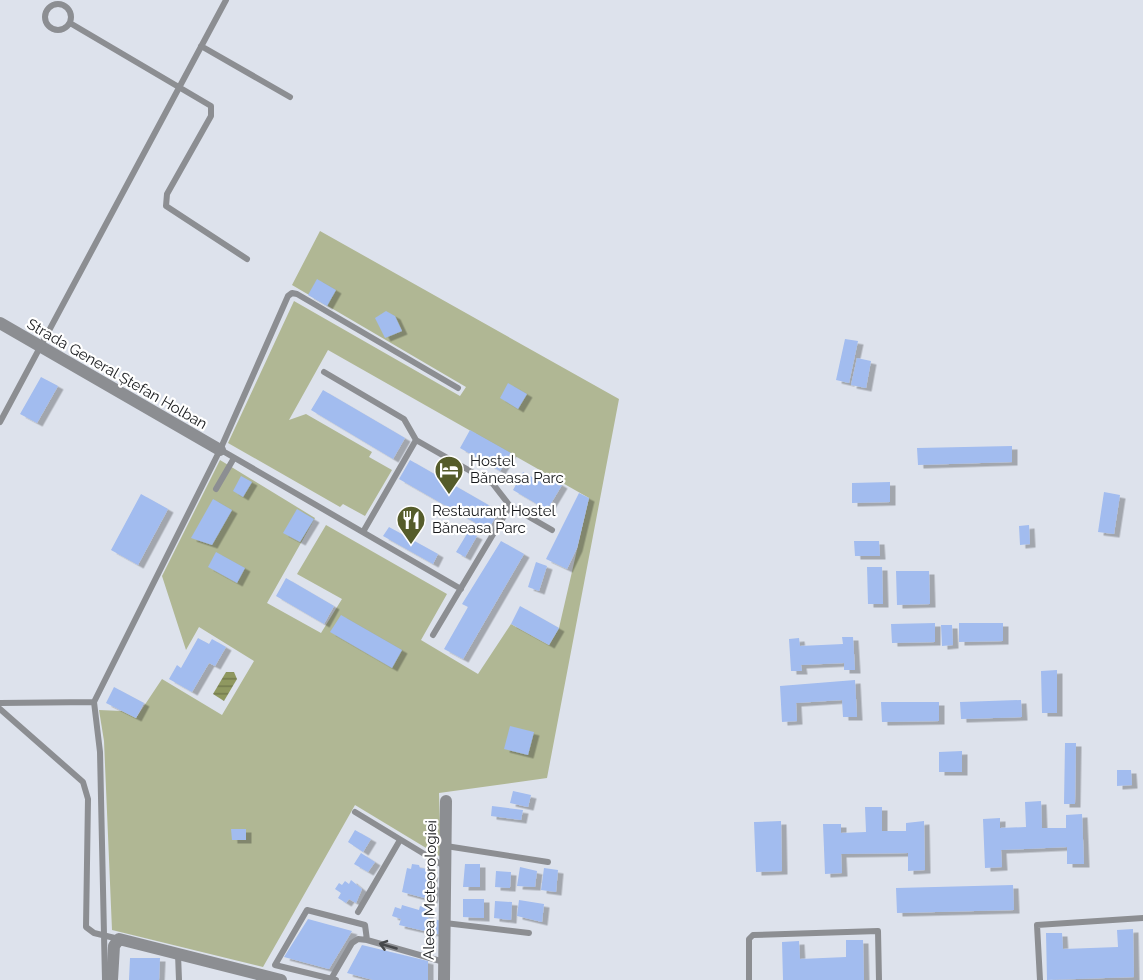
<svg xmlns="http://www.w3.org/2000/svg" width="1143" height="980" font-family="Raleway,sans-serif">
  <style>
    .green { fill: #b0b794 }
    .water { fill: url(#water-rules) }
    .building { fill: #a2bcef; filter: url(#shadow) }
    .lines { fill: none; stroke-linecap: round; stroke-linejoin: round }
    .service { stroke: #8c8e92; stroke-width: 6 }
    .minor { stroke: #8c8e92; stroke-width: 12 }
    .oneway { stroke: #46484b }
    .labels { text-anchor: middle; dominant-baseline: central; stroke-width: 4.5; stroke-linejoin: round; paint-order: stroke }
    .street-label { font-size: 15px; fill: #17191c; stroke: #fff }
    .poi-label { font-size: 15px; fill: #17191c; stroke: #fff; text-anchor: start }
  </style>
  <defs>
    <pattern id="water-rules" width="6" height="5" patternUnits="userSpaceOnUse" patternTransform="scale(1.5)"><rect width="6" height="5" fill="#8f9860"/><path d="M0 2.5h6" fill="none" stroke="#747b4e"/></pattern>
    <filter id="shadow"><feDropShadow dx="5.5" dy="3.5" stdDeviation="0" flood-color="#0004"/></filter>
  </defs>
  <rect width="100%" height="100%" fill="#dde2ec"/>
  <path class="green" d="M320,231L619,399L547,778L439,793L441,857L355,805L263,967L112,930L104,741L99,710L122,711L136,718L162,679L222,715L254,661L199,627L186,650L162,576L220,460L315,518L267,603L321,633L342,599L297,574L326,525L447,594L421,640L478,674L511,624L549,645L559,628L589,498L328,350L289,420L306,414L372,452L369,457L392,470L365,516L343,504L340,507L228,443L294,301L460,396L466,387L292,285Z"/>
  <path class="water" d="M226,672H234L237,679L224,701L213,694Z"/>
  <path class="building" d="M317,279L336,290L327,306L308,295Z
    M386,311L395,316L402,331L385,338L375,318Z
    M845,339L858,341L849,383L836,380Z
    M857,358L871,361L866,388L851,385Z
    M41,377L58,386L37,423L20,414Z
    M508,383L527,394L518,409L500,398Z
    M323,390L405,438L393,459L311,410Z
    M470,430L511,453L500,471L460,448Z
    M1012,446V462L918,465L917,448Z
    M410,460L499,511L488,530L399,479Z
    M523,472L548,486L552,479L562,485L547,510L513,490Z
    M241,476L252,482L243,497L233,491Z
    M890,482V502L852,503V483Z
    M1104,492L1120,495L1114,534L1098,532Z
    M579,493L589,498L577,548L567,569L546,559Z
    M141,494L168,509L138,565L111,550Z
    M213,499L232,510L212,545L191,538Z
    M297,509L314,519L300,542L283,533Z
    M1029,525L1030,544L1020,545L1019,526Z
    M389,527L438,554L433,564L383,536Z
    M468,532L477,536L465,557L456,552Z
    M501,541L524,554L463,659L444,649L468,607L462,604Z
    M854,541H879L880,556H855Z
    M216,552L245,568L237,583L208,567Z
    M536,562L547,566L539,591L528,587Z
    M867,567H882L883,604H868Z
    M896,571H929L930,604L897,605Z
    M286,578L334,606L324,624L276,596Z
    M520,606L559,628L549,645L511,624Z
    M341,615L402,650L392,668L330,632Z
    M935,623V642L892,643L891,624Z
    M959,623H1003V641L959,642Z
    M941,625H952L953,645L942,646Z
    M842,637H853L855,670H844V663L801,665L802,671H791L789,639L799,638L800,646L843,644Z
    M198,638L209,644L212,639L226,647L215,666L209,663L192,692L169,679L177,665L181,668Z
    M1057,670V713H1042L1041,671Z
    M855,680L857,717H843L842,700L796,703L797,721L782,722L780,686Z
    M114,687L144,703L136,718L106,703Z
    M1021,700L1022,717L961,719L960,702Z
    M881,702H939V721L882,722Z
    M510,726L534,732L528,755L504,749Z
    M1065,743H1076L1075,804H1064Z
    M962,751V772H939V752Z
    M1117,770H1131L1132,785L1117,786Z
    M513,791L531,795L528,807L510,803Z
    M1041,801L1042,828H1066V815L1082,814L1084,864H1067V847L1001,850L1002,867L985,868L983,819L1000,818V828L1026,827L1025,802Z
    M492,806L523,810L521,820L491,816Z
    M865,807H882V831H906V823L924,821L925,870L908,871V853L841,854L842,873L825,874L823,824H841V833L866,832Z
    M781,821L782,871L756,872L754,822Z
    M231,829H246V840H232Z
    M355,830L371,839L363,852L348,842Z
    M361,853L375,862L368,872L354,864Z
    M412,864L419,865L420,868L427,869V872L433,874L431,883L436,885L432,900L402,892L407,868L411,869Z
    M465,864H480V887H463Z
    M520,867L537,871L535,887L517,886Z
    M544,868L558,870L556,892L541,890Z
    M496,871L511,872L510,888L495,887Z
    M351,880L362,889L356,903L349,899L346,903L338,898L341,893L335,889L339,883L342,885L345,881L349,884Z
    M1013,885L1014,910L897,913L896,888Z
    M463,899H484V918L463,917Z
    M519,900L544,904L542,922L517,916Z
    M495,901L512,902L511,920L494,918Z
    M402,905L419,910L420,906L429,909L428,918L442,921V935L399,925L401,919L392,916L395,907L401,909Z
    M308,919L352,931L329,969L284,957Z
    M1133,929L1134,977L1047,980L1046,933H1062L1063,949L1118,947L1117,930Z
    M846,940H863L864,980H783L782,942L799,941L800,959L846,957Z
    M362,945L428,961V980H373L347,973Z
    M130,958H160L159,980H129Z"/>
  <g class="lines">
    <path class="service" d="M45 17a13 13 0 1 1 26 0a13 13 0 1 1-26 0Z
      M70,23L211,106V116L167,194L166,206L247,259
      M201,46L290,97
      M324,372L404,419L416,440L493,484L510,506L552,530
      M0,422L226,0
      M221,450L461,589
      M216,489L234,458
      M363,532L416,440
      M433,635L510,506
      M0,703L94,702
      M0,709L83,782L88,799L86,927L94,933L119,939
      M355,812L444,866
      M446,846L548,862
      M358,912L400,840
      M445,923L529,933
      M178,954L179,980
      M331,979L352,943L358,939L367,940
      M105,980L100,752L94,702L220,450L288,296L292,293L297,294L458,388
      M336,980L275,965L307,910L365,925L367,940L444,962
      M749,980V939L753,935L878,931L879,980
      M1040,980L1037,925L1143,918"/>
    <path class="minor" d="M0,323L220,450
      M112,980L114,946L119,939L281,980
      M444,980L446,801"/>
  </g>
  <defs><path id="oneway-shaft" d="M-6 0H5M1.5-3L5.5 0L1.5 3" fill="none" stroke-width="1.6" stroke-linecap="round" stroke-linejoin="round" transform="scale(1.5)"/></defs>
  <use class="oneway" href="#oneway-shaft" transform="translate(388 946) rotate(-164)"/>
  <defs>
    <g id="hotel-pin" transform="scale(1.5)"><path d="M0 17L-7.5 6A9.5 9.5 0 1 1 7.5 6Z" fill="#555c2a" stroke="#fff"/><path d="M-6-4.5h1.5V1H6V5H4.5V3h-9V5H-6ZM-4 0a1.8 1.8 0 1 1 3.6 0ZM.5 0V-2.5h3Q6-2.5 6 0Z" fill="#fff"/></g>
    <g id="restaurant-pin" transform="scale(1.5)"><path d="M0 17L-7.5 6A9.5 9.5 0 1 1 7.5 6Z" fill="#555c2a" stroke="#fff"/><path d="M-5-6h1v4h1v-4h1v4h1v-4h1v5L-1.5 .5V6h-2V.5L-5-1ZM5-6V6H3V1.5H1.5Q1.5-4 5-6Z" fill="#fff"/></g>
  </defs>
  <g fill-rule="evenodd">
    <use href="#hotel-pin" x="449" y="470"/>
    <use href="#restaurant-pin" x="411" y="520"/>
  </g>
  <g class="labels">
    <g class="street-label">
      <text transform="translate(117 374) rotate(30)">Strada General Ștefan Holban</text>
      <text transform="translate(430 890) rotate(-89)">Aleea Meteorologiei</text>
    </g>
    <g class="poi-label">
      <text x="470" y="461">Hostel<tspan x="470" dy="17">Băneasa Parc</tspan></text>
      <text x="432" y="511">Restaurant Hostel<tspan x="432" dy="17">Băneasa Parc</tspan></text>
    </g>
  </g>
</svg>
